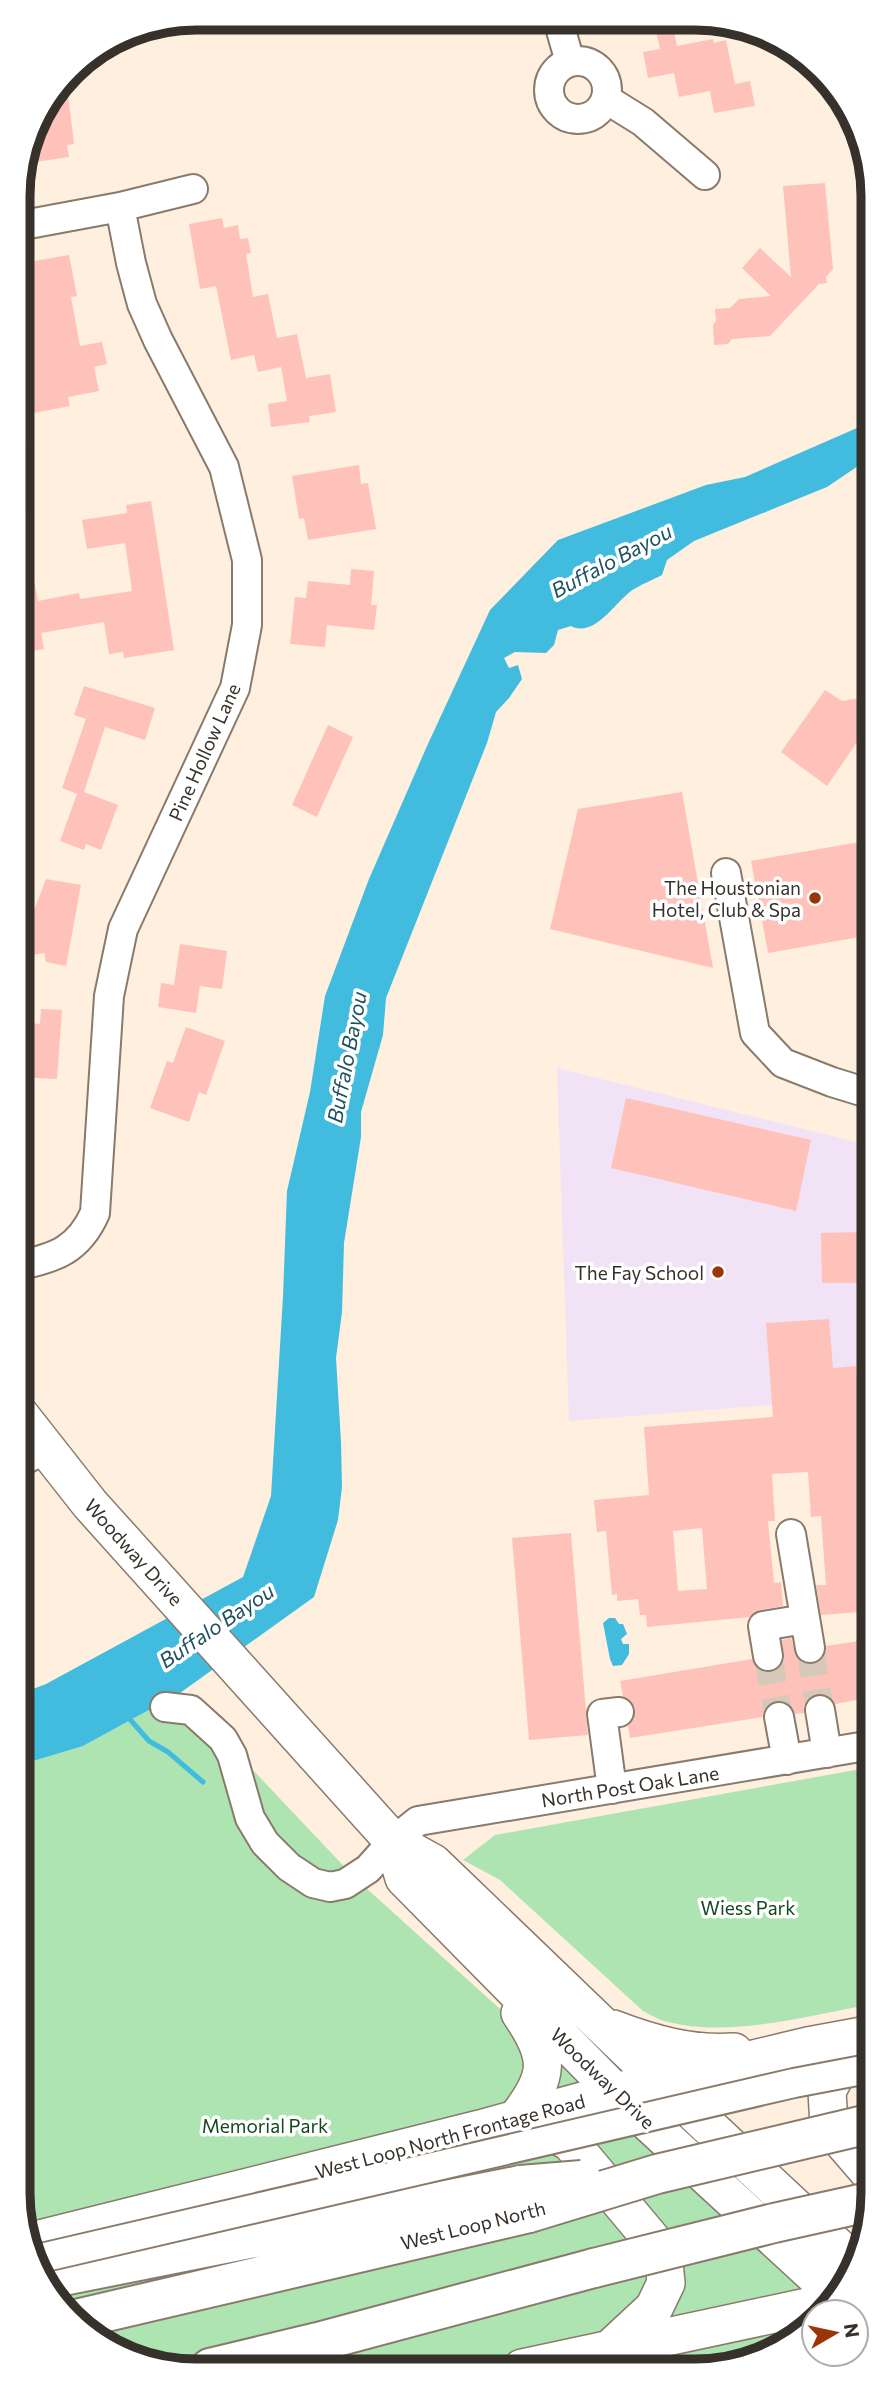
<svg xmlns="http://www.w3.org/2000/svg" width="891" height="2389" font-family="Commissioner,sans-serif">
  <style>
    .education { fill: #f2e2f5 }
    .green { fill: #ade4b2 }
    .water { fill: #41bcdf }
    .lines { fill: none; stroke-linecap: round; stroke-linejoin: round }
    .stream { stroke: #41bcdf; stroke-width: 5 }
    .building { fill: #fec2ba; fill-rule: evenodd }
    .minor-tunnel { stroke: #d6c9ba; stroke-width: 28; stroke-dasharray: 28 14; stroke-linecap: butt }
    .minor-casing { stroke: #897b6c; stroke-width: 32 }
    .major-casing { stroke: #897b6c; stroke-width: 40 }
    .highway-casing { stroke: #897b6c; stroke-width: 42 }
    .minor { stroke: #fff; stroke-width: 28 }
    .major { stroke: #fff; stroke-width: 37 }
    .highway { stroke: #fff; stroke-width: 38 }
    .minor-bridge-casing { stroke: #897b6c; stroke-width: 32; stroke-linecap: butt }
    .highway-bridge-casing { stroke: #897b6c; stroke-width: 42; stroke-linecap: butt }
    .minor-bridge { stroke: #fff; stroke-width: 28 }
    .highway-bridge { stroke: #fff; stroke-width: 38 }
    .poi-dot { fill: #9a350a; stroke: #fff; stroke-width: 2.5 }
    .labels { text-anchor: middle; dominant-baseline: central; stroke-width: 7; stroke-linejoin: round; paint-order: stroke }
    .street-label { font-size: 19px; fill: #37312b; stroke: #fff }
    .poi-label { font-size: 19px; fill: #37312b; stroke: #fff; text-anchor: end }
    .park-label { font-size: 19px; fill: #14481e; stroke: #fff }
    .water-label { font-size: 21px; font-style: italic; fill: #1e5160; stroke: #fff }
    .rim { fill: none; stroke: #37312b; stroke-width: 9 }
  </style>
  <rect width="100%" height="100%" fill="#feefde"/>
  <path class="education" d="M557,1068L872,1146V1397L569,1421Z"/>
  <path class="green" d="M180,1693L355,1878L831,2308L785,2347L730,2368H162L70,2319L21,2228L20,1765L83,1746Z
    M872,1767L873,2004C810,2015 731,2038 668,2022C659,2020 651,2015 643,2011L500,1880L463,1860L495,1835Z"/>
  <path class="water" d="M870,416V458L827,487L694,541L667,560L662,575C652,580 640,585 631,591C614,604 594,638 571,626L558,630L554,645L546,653L515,652L504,658L509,668L518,665L522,679L509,698L496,712L487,743L386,998L383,1035L361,1112V1137L344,1243L342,1312L336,1358L341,1442L342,1487L338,1520L314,1597L180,1693L83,1746L20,1765V1694L46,1684L243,1577L271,1496L283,1296L287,1191L310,1092L325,996L369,879L427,746L490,610L558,540L706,485L745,477L857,428Z
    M609,1618H615L619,1624H623L627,1634L621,1639L623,1644H629V1654L622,1665L613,1666L610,1659L603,1623Z"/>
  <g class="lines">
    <path class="stream" d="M127,1716L149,1741L168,1752L203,1782"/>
  </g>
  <path class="building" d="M654,21H672L677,46L713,39L714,43L726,40L735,84L750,81L755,106L714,113L710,91L679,97L674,73L648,78L643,52L660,49Z
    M66,78L74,144L67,145L69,157L36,162L31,133L36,117Z
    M825,183L833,269L826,277L827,283L819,284L770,336L732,339L728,344L714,345L713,325L716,321L715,309L730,308L739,299L771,296L742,268L760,248L791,277L783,186Z
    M222,218L224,228L238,225L240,239L248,238L251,253L246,254L253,297L268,294L277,338L297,334L306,378L330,374L336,412L309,416L310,422L271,427L268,404L287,401L281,367L258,372L254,355L231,360L216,286L200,289L189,224Z
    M69,255L77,296L71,297L80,346L102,342L107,364L94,367L99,391L68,397L70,406L18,416V398L34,395L18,299L29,296L23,263Z
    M359,465L361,484L368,483L376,529L308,540L304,518L299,519L292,476Z
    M151,501L174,650L124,658L123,652L109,654L104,622L41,633L44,649L19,653L18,537L26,536L38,601L79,593L80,599L132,591L125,543L87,549L82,520L127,513L126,505Z
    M351,569L374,571L371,605H377L374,630L327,625L325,647L290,644L295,597L306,598L308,581L350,585Z
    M19,653H27L34,696L19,699Z
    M84,686L155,708L145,740L105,727L84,792L118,805L101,850L86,844L84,850L60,841L77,794L62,788L86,719L74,715Z
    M825,690L842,701L871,696V731L864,732L827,786L781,752Z
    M328,725L353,737L317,817L292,805Z
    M682,792L713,968L550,929L578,809Z
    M871,840V935L768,953L751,861Z
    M46,879L81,885L66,966L46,962L44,953L27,956L22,925L33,923L32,916Z
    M180,944L227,951L222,989L200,986L196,1013L158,1007L161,983L174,985Z
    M41,1009L62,1010L57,1079L19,1077V1022L40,1024Z
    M186,1027L225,1041L206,1095L199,1092L189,1122L150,1108L167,1061L173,1063Z
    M626,1098L811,1140L796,1211L611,1168Z
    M862,1232L863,1283H822L821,1233Z
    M829,1319L833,1368L856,1366L859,1409L872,1408V1611L821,1615L816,1585H826L821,1516L811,1517L808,1472L772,1474L775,1521H768L774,1583L781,1582L783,1606L760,1610L750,1617L647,1627L646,1615H640L638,1599L617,1601V1594L612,1595L606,1531L597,1532L594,1500L649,1495L644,1427L773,1417L766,1323ZM702,1528L707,1589L678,1591L673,1531Z
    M571,1533L588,1735L529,1740L512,1538Z
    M791,1638L797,1658L804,1663L812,1664L821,1660L825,1654L826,1646L872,1639V1697L835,1704L826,1695L817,1694L810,1697L805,1704L804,1713L795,1714L791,1706L785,1702L777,1701L768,1705L763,1717L630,1738L628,1726L634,1719L635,1709L632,1702L623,1696L620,1681L752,1659L756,1667L762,1671L771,1672L779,1668L784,1661L782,1640Z"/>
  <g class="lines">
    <path class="minor-tunnel" d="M810,1648L820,1710
      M768,1656L779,1717"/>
    <g class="minor-casing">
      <path id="minor" d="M558,20L570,62
        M549 90a29 29 0 1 1 58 0a29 29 0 1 1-58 0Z
        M606,99L643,122L705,175
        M18,226L120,207L193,189
        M726,873L755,1033L783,1063L832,1082L871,1094
        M20,1265C56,1258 79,1249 95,1213L109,996L123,929L235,688L247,625V560L224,467L158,340L142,304L131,263L120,207
        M20,1462L45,1449
        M791,1534L810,1648
        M768,1656L763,1626L805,1619
        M165,1707L191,1710L223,1739L232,1755L250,1818L265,1843L289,1867L313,1883L330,1887L345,1884L368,1869L393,1841L418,1821L872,1745
        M820,1710L827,1753
        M779,1717L787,1760
        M612,1789L602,1714L619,1712"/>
    </g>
    <g class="major-casing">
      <path id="major" d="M20,1415L90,1504L393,1841L433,1863L661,2082L857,2265
        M393,1841L404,1878L615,2092L838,2297
        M613,2029C652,2044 692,2055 734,2052
        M857,2055L840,2067L827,2091L829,2126L873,2177
        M516,2119C550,2076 551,2058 520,2013
        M533,2129H544L570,2142L663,2253L666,2283L654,2308L612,2347
        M28,2242L480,2129L615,2092L808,2046L873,2034
        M522,2368L835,2301"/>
    </g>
    <g class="highway-casing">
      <path id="highway" d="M48,2279L521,2185
        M72,2320L529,2213
        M210,2368L318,2342L594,2268"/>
    </g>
    <use href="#minor" class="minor"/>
    <use href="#major" class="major"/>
    <use href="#highway" class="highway"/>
    <g class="minor-bridge-casing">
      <path id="minor-bridge" d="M37,2259L794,2083L873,2068"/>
    </g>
    <g class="highway-bridge-casing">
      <path id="highway-bridge" d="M521,2185L582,2180
        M529,2213L657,2174L873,2123
        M594,2268L774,2223L873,2201"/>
    </g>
    <use href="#minor-bridge" class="minor-bridge"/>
    <use href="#highway-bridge" class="highway-bridge"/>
  </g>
  <g class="poi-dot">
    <circle cx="815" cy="898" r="7"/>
    <circle cx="718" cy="1272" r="7"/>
  </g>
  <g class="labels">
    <g class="street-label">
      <text transform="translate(204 752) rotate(-66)">Pine Hollow Lane</text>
      <text transform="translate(134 1552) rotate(48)">Woodway Drive</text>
      <text transform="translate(630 1786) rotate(-9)">North Post Oak Lane</text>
      <text transform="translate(603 2078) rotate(44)">Woodway Drive</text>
      <text transform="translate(450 2136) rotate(-15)">West Loop North Frontage Road</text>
      <text transform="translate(473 2225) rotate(-14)">West Loop North</text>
    </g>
    <g class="poi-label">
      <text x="801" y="887">The Houstonian<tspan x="801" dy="22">Hotel, Club &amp; Spa</tspan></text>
      <text x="704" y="1272">The Fay School</text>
    </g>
    <g class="park-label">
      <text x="748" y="1907">Wiess Park</text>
      <text x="265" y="2125">Memorial Park</text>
    </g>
    <g class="water-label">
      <text transform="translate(611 560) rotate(-28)">Buffalo Bayou</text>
      <text transform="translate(346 1057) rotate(-79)">Buffalo Bayou</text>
      <text transform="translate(216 1625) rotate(-34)">Buffalo Bayou</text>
    </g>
  </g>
  <path d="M0 0H891V2389H0ZM196 30H695A166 166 0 0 1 861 196V2193A166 166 0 0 1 695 2359H196A166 166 0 0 1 30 2193V196A166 166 0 0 1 196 30Z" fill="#fff" fill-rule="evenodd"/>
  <path class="rim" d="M196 30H695A166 166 0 0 1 861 196V2193A166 166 0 0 1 695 2359H196A166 166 0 0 1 30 2193V196A166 166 0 0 1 196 30Z"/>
  <g transform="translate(835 2333) rotate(81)"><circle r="33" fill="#ffffff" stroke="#afadaa" stroke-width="2"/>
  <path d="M0-5L12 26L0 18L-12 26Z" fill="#9a350a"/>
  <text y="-10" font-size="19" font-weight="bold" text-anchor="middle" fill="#37312b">N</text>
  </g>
</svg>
